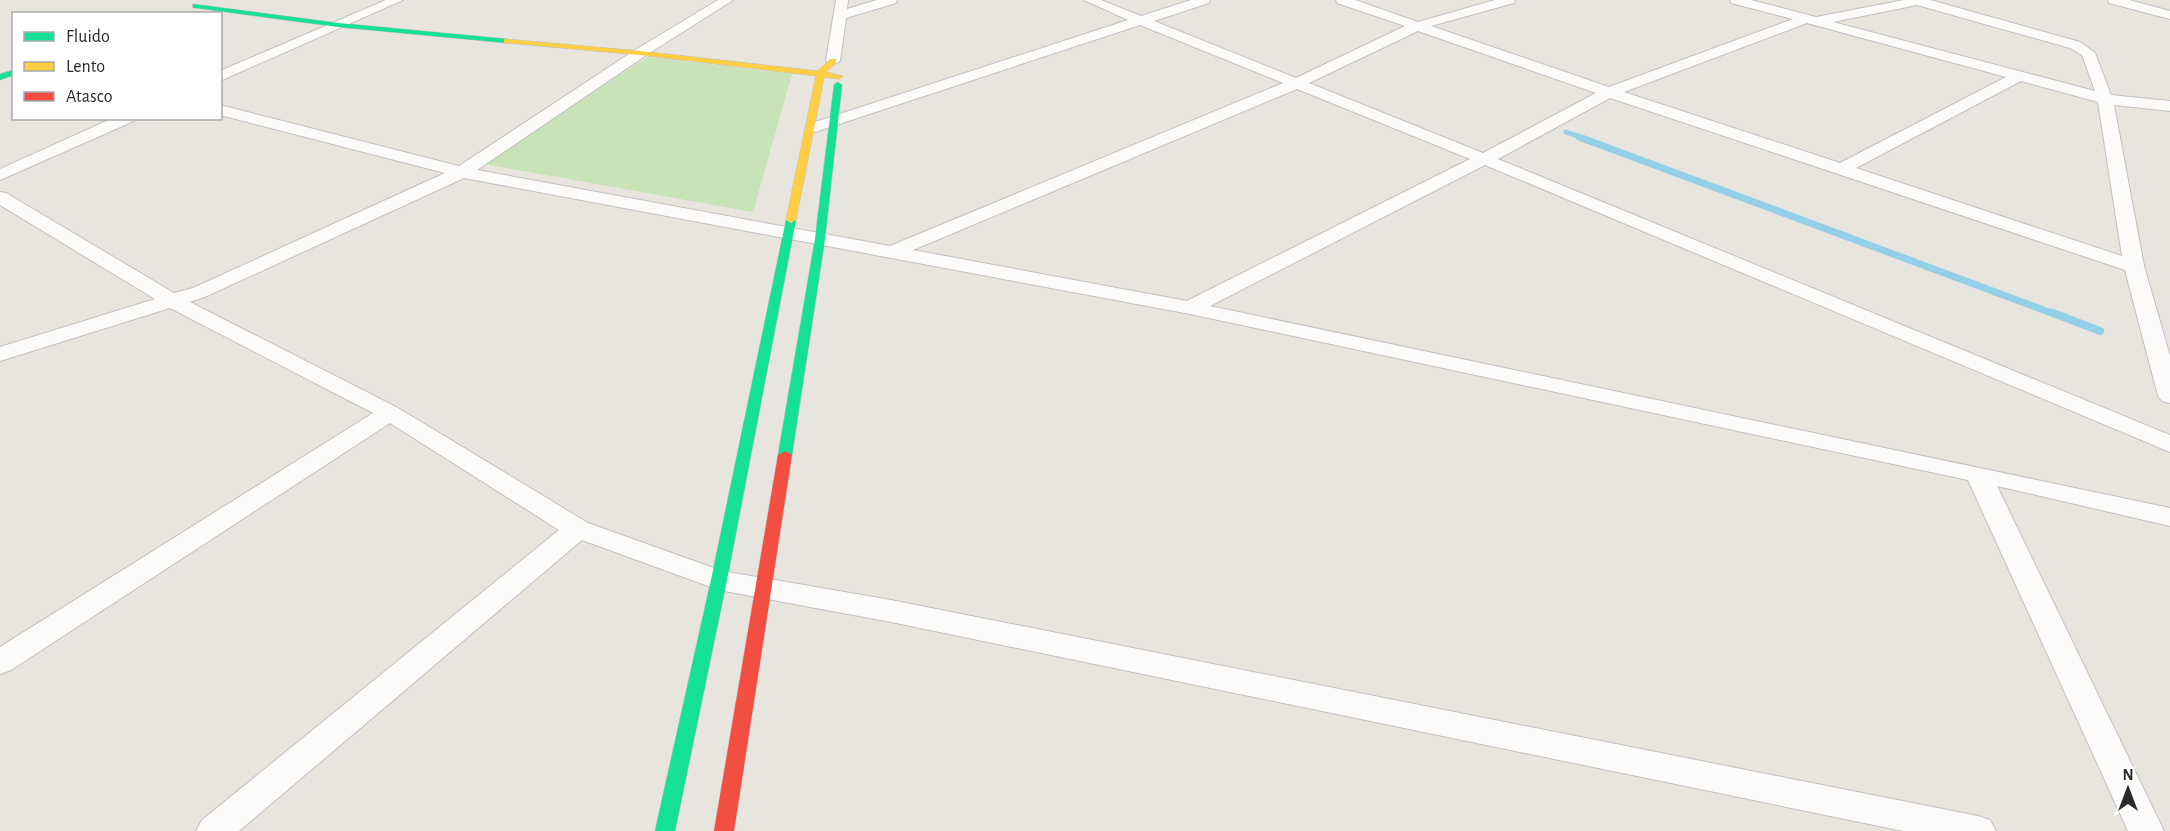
<svg xmlns="http://www.w3.org/2000/svg" width="2170" height="831" font-family="'Alegreya Sans',sans-serif">
  <style>
    .green { fill: #c9e3b8 }
    .lines { fill: none; stroke-linecap: round; stroke-linejoin: round }
    .stream-far2 { stroke: #93d0e8; stroke-width: 5 }
    .stream-far1 { stroke: #93d0e8; stroke-width: 7 }
    .stream { stroke: #93d0e8; stroke-width: 8 }
    .street-casing { stroke: #c1c0c0; stroke-width: 2 }
    .fast-casing { stroke: #c1c0c0; stroke-width: 1 }
    .slow-casing { stroke: #c1c0c0; stroke-width: 1 }
    .jam-casing { stroke: #c1c0c0; stroke-width: 1 }
    .street { fill: #fcfbfa; fill-rule: evenodd }
    .fast { fill: #16e098; fill-rule: evenodd }
    .slow { fill: #ffcf43; fill-rule: evenodd }
    .jam { fill: #f24e42; fill-rule: evenodd }
  </style>
  <rect width="100%" height="100%" fill="#e8e4de"/>
  <path class="green" d="M648,57L792,74L753,212L478,163Z"/>
  <g class="lines">
    <path class="stream-far2" d="M1566,132L1583,138"/>
    <path class="stream-far1" d="M1579,137L2057,315"/>
    <path class="stream" d="M2053,313L2100,331"/>
    <g class="street-casing">
      <path id="street" d="M386,0H403L220,81V71Z
        M718,0H733L645,56L477,170L890,246L1283,83L1140,25L821,130L815,132L807,127L809,124L1128,20L1084,0H1101L1141,16L1191,0H1210L1209,3L1154,21L1296,78L1405,26L1337,3L1336,0H1355L1418,22L1495,0H1515L1514,3L1431,26L1609,87L1793,19L1731,3L1730,0H1751L1816,17L1904,0H1930L2080,42L2095,53L2111,95L2170,101V111L2114,105L2144,266L2170,356V403L2162,401L2158,396L2125,270L1610,98L1498,159L2170,435V452L1485,165L1210,306L2170,508V526L1997,486L2164,831H2128L1968,480L1190,314L464,178L207,296L190,302L398,408L588,523L722,571L891,600L1978,816L1990,820L1996,831H1903L891,622L719,590L582,540L239,831H196L202,820L559,530L390,423L11,670L0,674V647L373,413L170,308L0,361V347L155,299L0,205V192L6,193L174,293L193,288L445,173L220,115V105L459,166L635,50ZM1917,5L2070,48L2082,55L2095,91L1833,22ZM1807,23L2006,77L1840,163L1624,92ZM1418,31L1596,93L1483,153L1309,83ZM2021,81L2098,102L2122,256L1856,168ZM1297,89L1470,159L1187,301L913,250Z
        M836,0H848L847,9L877,0H897L896,3L846,18L840,61L833,65L826,61Z
        M2108,0H2129L2170,11V19L2109,3Z
        M113,118H136L134,121L0,180V169Z"/>
    </g>
    <g class="fast-casing">
      <path id="fast" d="M193,4L338,23L507,39L511,41L507,43L338,27L196,8H193Z
        M14,70V75L0,80V74Z
        M838,82L842,85L825,239L792,455L785,459L778,455L815,239L834,85Z
        M791,217L796,220L727,580L675,831H655L711,580L786,220Z"/>
    </g>
    <g class="slow-casing">
      <path id="slow" d="M504,39L640,51L818,71L830,59H836V63L826,72L843,76L839,79L824,77L796,220L791,223L786,220L816,76L640,55L507,43H504Z"/>
    </g>
    <g class="jam-casing">
      <path id="jam" d="M785,451L792,455L734,831H714L778,455Z"/>
    </g>
    <use href="#street" class="street"/>
    <use href="#fast" class="fast"/>
    <use href="#slow" class="slow"/>
    <use href="#jam" class="jam"/>
  </g>
  <rect x="12" y="12" width="210" height="108" fill="#ffffff" stroke="#a9a9a9" stroke-width="1.5"/>
  <rect x="24" y="32" width="30" height="9" fill="#16e098" stroke="#a9a9a9" stroke-width="1.5"/>
  <text x="66" y="42" font-size="18" fill="#292929">Fluido</text>
  <rect x="24" y="62" width="30" height="9" fill="#ffcf43" stroke="#a9a9a9" stroke-width="1.5"/>
  <text x="66" y="72" font-size="18" fill="#292929">Lento</text>
  <rect x="24" y="92" width="30" height="9" fill="#f24e42" stroke="#a9a9a9" stroke-width="1.5"/>
  <text x="66" y="102" font-size="18" fill="#292929">Atasco</text>
  <g transform="translate(2128 789)" stroke="#ffffff" stroke-width="4.5" paint-order="stroke">
  <path d="M0-4.5L10 22L0 15L-10 22Z" fill="#292929"/>
  <text y="-9" font-size="16" font-weight="bold" text-anchor="middle" fill="#292929">N</text>
  </g>
</svg>
